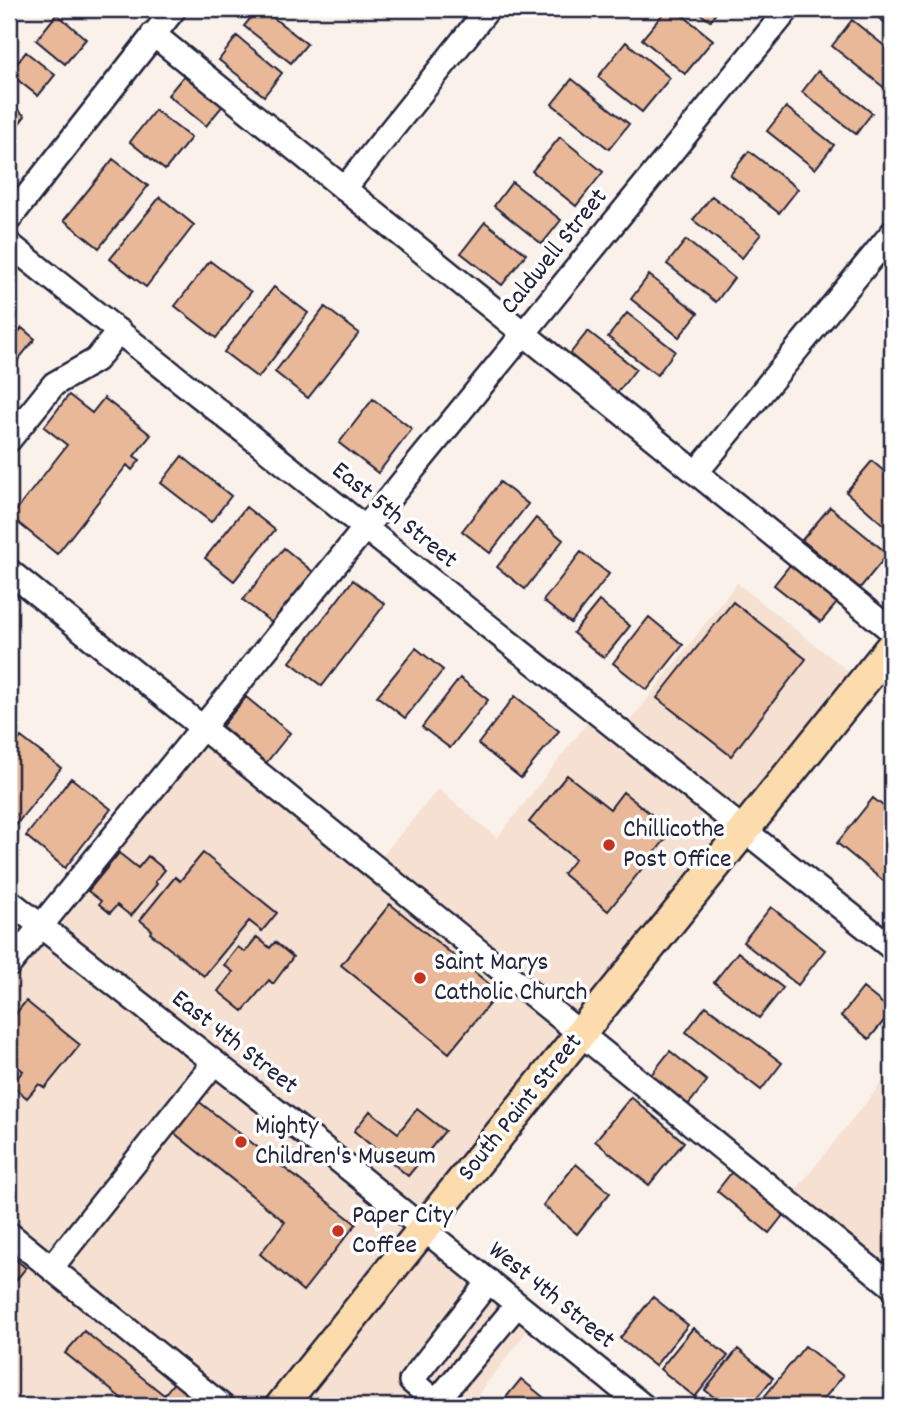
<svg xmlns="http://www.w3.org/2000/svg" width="901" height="1415" font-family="Dekko,sans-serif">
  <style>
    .built { fill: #f5e0d2 }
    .building { fill: #e8b899; stroke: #22223b; stroke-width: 2 }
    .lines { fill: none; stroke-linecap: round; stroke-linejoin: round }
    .minor-casing { stroke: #22223b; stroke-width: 28 }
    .major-casing { stroke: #22223b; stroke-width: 35 }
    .minor { stroke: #fff; stroke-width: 23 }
    .major { stroke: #fcdcac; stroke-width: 30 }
    .poi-dot { fill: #c8321e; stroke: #fff; stroke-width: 2.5 }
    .labels { text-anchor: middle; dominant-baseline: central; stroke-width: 7; stroke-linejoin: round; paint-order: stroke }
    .street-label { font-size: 26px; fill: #22223b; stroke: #fff }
    .poi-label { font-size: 26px; fill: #22223b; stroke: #fff; text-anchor: start }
  </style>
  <rect width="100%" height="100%" fill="#faf1eb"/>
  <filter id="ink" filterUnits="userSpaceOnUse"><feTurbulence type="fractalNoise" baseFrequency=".0143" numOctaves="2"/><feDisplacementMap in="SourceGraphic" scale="14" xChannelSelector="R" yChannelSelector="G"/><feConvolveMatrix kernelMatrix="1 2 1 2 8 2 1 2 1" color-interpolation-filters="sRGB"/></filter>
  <g filter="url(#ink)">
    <path class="built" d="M737,583L863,683L424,1229L536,1320L469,1406H9V901L39,925L203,727L375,865L438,789L497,838L595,713L621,733Z
      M892,1070V1286L788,1200Z"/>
    <path class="building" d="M258,9H262L307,44L291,63L244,26Z
      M667,9H675L713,40L685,74L642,39Z
      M694,9H719L710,21Z
      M867,9H892V28Z
      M57,14L86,39L65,64L36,40Z
      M852,20L892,52V94L832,46Z
      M237,36L282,73L264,96L219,60Z
      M626,42L670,78L642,112L598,77Z
      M26,52L55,75L38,96L9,73Z
      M818,71L872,113L856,134L802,92Z
      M187,72L225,103L206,126L168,95Z
      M572,79L629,124L609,149L552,104Z
      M9,103L25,116L9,137Z
      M786,107L834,145L815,169L767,131Z
      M155,110L191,138L165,170L130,142Z
      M560,137L603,172L576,206L532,171Z
      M749,151L798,189L779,213L730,175Z
      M113,159L148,186L99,248L64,220Z
      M512,182L561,220L542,244L494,206Z
      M712,196L761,234L742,258L693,220Z
      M160,197L194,225L146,287L110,259Z
      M485,222L526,254L502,285L461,253Z
      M686,240L734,278L716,302L667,264Z
      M210,261L251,292L216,338L175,306Z
      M649,275L698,313L679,337L631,299Z
      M274,287L308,313L258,378L224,352Z
      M325,307L359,333L308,398L275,372Z
      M627,313L675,351L657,375L608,337Z
      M22,328L35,339L9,371V344Z
      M588,331L636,369L617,393L569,355Z
      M69,395L92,413L104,398L151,435L134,456L140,460L132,470L127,465L57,554L11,517L67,445L44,427Z
      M373,399L412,429L378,473L339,443Z
      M182,456L231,496L211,522L161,483Z
      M872,461L892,478V532L846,492Z
      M500,482L528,504L490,553L462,531Z
      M246,507L275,530L234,581L205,558Z
      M830,507L888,554L860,588L802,540Z
      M536,518L563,540L525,589L497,567Z
      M284,548L313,572L272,623L243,600Z
      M581,552L609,574L571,623L543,601Z
      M790,565L837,603L821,622L774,585Z
      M353,580L385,604L322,686L290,662Z
      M599,601L630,626L604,658L573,633Z
      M733,602L806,659L731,756L657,698Z
      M649,617L683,645L647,690L613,663Z
      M416,648L443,670L405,718L377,696Z
      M460,678L488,700L450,748L422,727Z
      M515,696L559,731L521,778L478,744Z
      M246,697L290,733L266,763L222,726Z
      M21,737L61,768L15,826L9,821V753Z
      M567,775L610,809L623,792L672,831L608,911L563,874L575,859L529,822Z
      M71,778L111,809L65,868L26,836Z
      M873,798L892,813V888L837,843Z
      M119,853L138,868L148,856L165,870L155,882L157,884L131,916L117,905L110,913L99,904L101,901L88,891Z
      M203,853L277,913L262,931L249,921L204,976L150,933L152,930L140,920L175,877L180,881Z
      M390,904L499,992L449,1053L341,965Z
      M771,907L825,950L798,985L743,942Z
      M257,937L270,948L275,942L293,957L273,984L269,980L243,1011L218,991L233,972L224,965L238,947L245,952Z
      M738,952L783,988L759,1018L714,982Z
      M863,988L892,1011L869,1039L841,1016Z
      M26,1001L80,1045L45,1088L39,1084L27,1098L11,1085L23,1071L12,1062L9,1067V1022Z
      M706,1006L782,1063L761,1090L686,1032Z
      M670,1051L707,1081L688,1105L651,1075Z
      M193,1097L356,1224L303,1291L260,1254L285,1222L168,1128Z
      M631,1097L684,1142L649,1185L595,1141Z
      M417,1109L445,1131L408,1176L354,1131L370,1111L398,1133Z
      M576,1164L610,1193L577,1234L543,1205Z
      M735,1168L788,1209L769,1233L717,1191Z
      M9,1254L26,1268L9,1289Z
      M653,1297L688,1325L655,1366L620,1338Z
      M693,1328L728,1356L695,1397L660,1369Z
      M84,1331L164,1395L177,1406H131L65,1353Z
      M805,1346L843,1376L818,1406H757Z
      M738,1349L773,1378L750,1406H725L705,1390Z
      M521,1379L554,1406H499Z
      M176,1380L207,1406H177L164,1395Z"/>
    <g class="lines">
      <g class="minor-casing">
        <path id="minor" d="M153,34L892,631
          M344,189L488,9
          M9,219L174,9
          M9,244L892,948
          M9,440L54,384L96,360L119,331
          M696,473L892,233
          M9,571L892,1286
          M9,901L316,1142L643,1406
          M9,965L788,9
          M9,1234L222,1406
          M51,1268L214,1063
          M489,1281L411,1381L436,1402L517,1305"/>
      </g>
      <g class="major-casing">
        <path id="major" d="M281,1406L892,646"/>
      </g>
      <use href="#minor" class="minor"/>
      <use href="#major" class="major"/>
    </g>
  </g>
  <g class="poi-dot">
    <circle cx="609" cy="845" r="7"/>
    <circle cx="420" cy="978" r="7"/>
    <circle cx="241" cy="1142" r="7"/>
    <circle cx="338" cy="1231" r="7"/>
  </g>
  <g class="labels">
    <g class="street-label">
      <text transform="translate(555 252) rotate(-51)">Caldwell Street</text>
      <text transform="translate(394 516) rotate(39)">East 5th Street</text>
      <text transform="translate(234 1043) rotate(38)">East 4th Street</text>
      <text transform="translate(521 1108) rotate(-51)">South Paint Street</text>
      <text transform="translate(551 1296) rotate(39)">West 4th Street</text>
    </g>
    <g class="poi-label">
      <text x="623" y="830">Chillicothe<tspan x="623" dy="30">Post Office</tspan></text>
      <text x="434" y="963">Saint Marys<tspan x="434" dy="30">Catholic Church</tspan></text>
      <text x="255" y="1127">Mighty<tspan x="255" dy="30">Children's Museum</tspan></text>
      <text x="352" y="1216">Paper City<tspan x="352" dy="30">Coffee</tspan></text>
    </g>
  </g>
  <rect width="901" height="1415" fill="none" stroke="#fff" stroke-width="35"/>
  <rect x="18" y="18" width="866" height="1380" fill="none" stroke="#22223b" stroke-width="2.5" filter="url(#ink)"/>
</svg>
